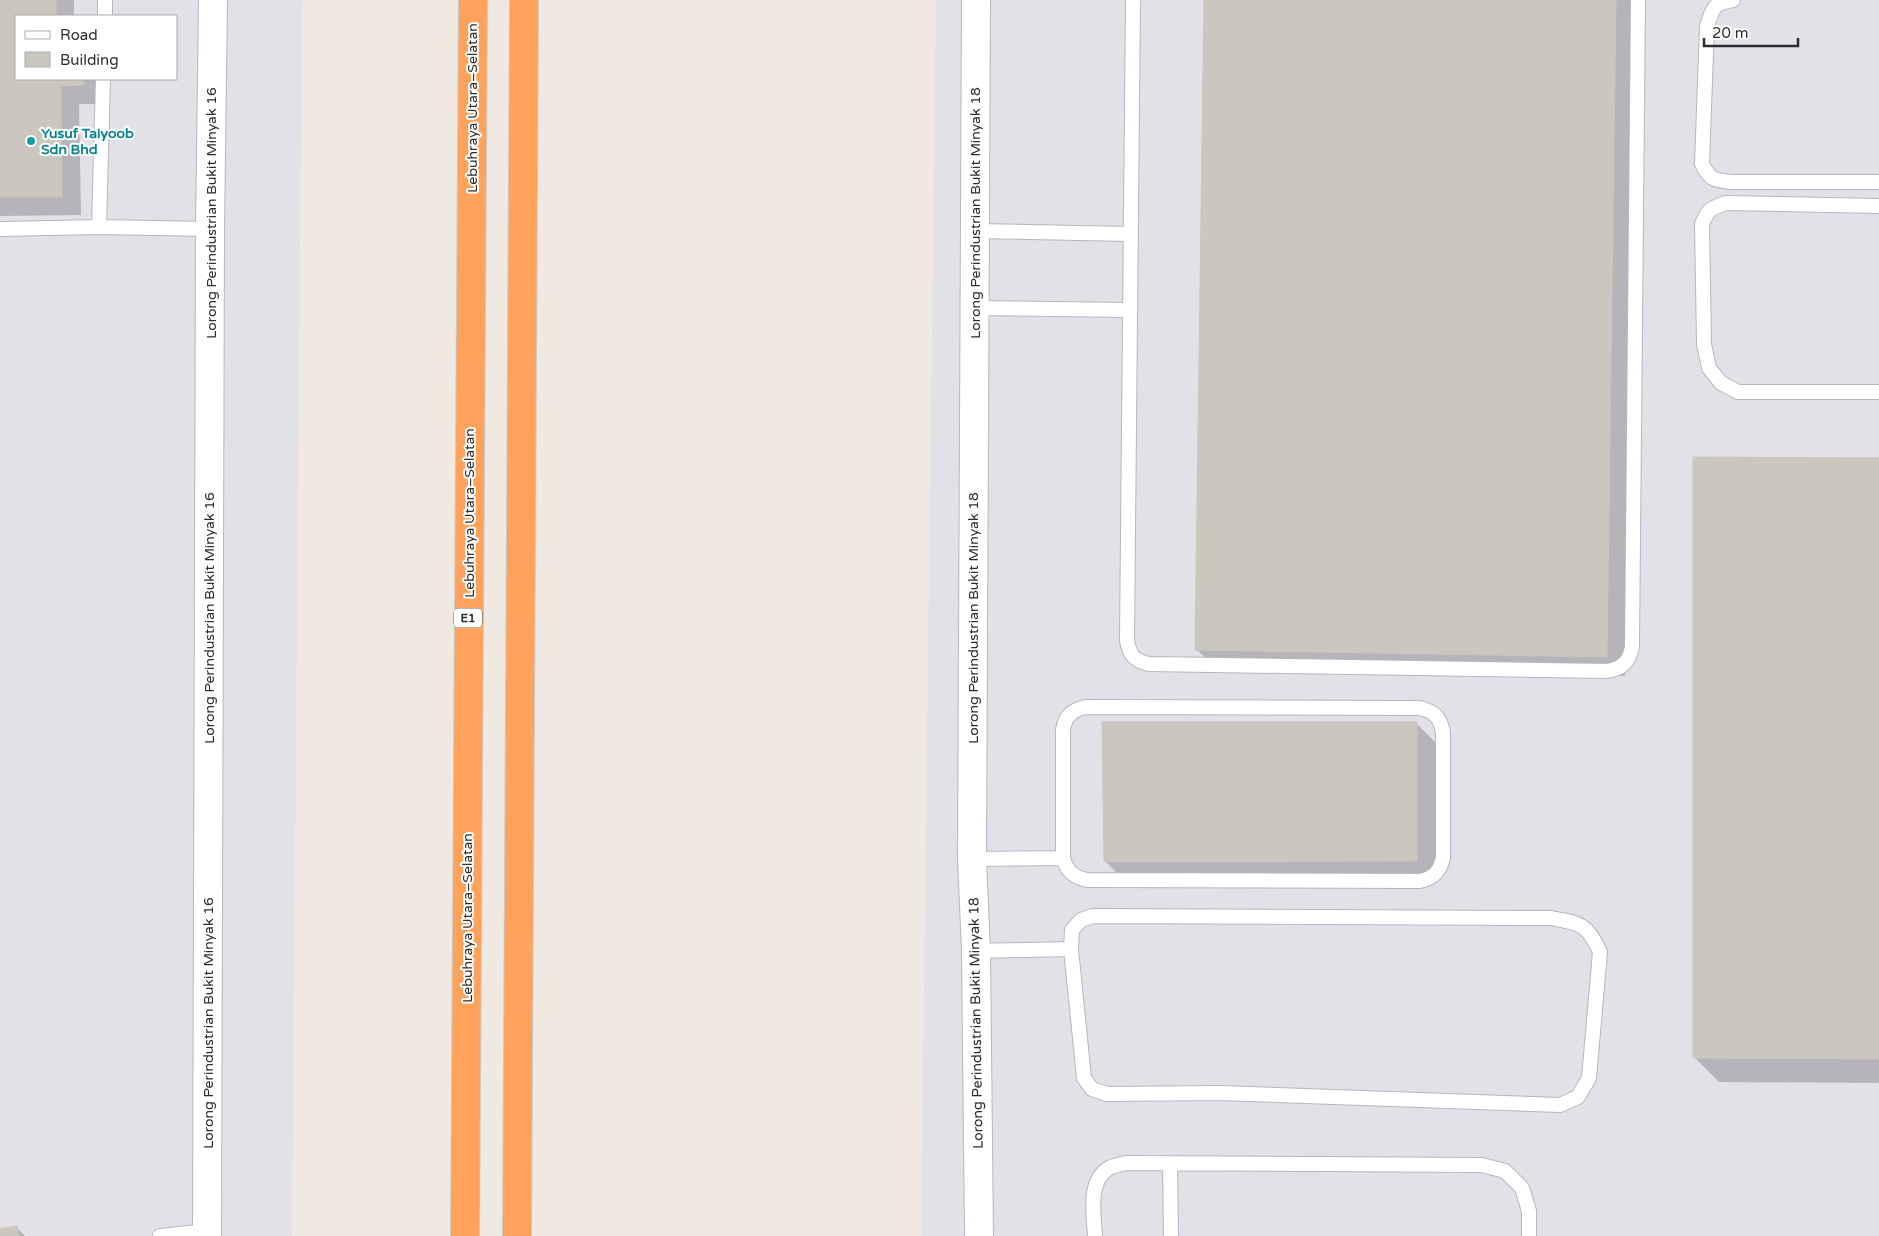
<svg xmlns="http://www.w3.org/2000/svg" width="1879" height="1236" font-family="'Varela Round',sans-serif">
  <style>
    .industrial { fill: #e3e1e8; fill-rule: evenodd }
    .shadow { fill: #0003 }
    .building { fill: #cbc7bf; stroke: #cbc5ba }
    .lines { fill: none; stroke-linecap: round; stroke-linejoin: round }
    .lane-casing { stroke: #b4b7c1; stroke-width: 16 }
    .street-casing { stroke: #b4b7c1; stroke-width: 30 }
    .highway-casing { stroke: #c9c9c9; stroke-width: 30 }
    .lane { stroke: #fff; stroke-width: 14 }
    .street { stroke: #fff; stroke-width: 28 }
    .highway { stroke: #ffa35c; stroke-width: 28 }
    .culture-dot { fill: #0f9aa8; stroke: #fff; stroke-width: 2 }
    .labels { text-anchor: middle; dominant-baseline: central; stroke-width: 4; stroke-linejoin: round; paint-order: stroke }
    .shield { fill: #fff; stroke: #6d6d6d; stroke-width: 1 }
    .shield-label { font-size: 12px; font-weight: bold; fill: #2e2e2e }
    .street-label { font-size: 14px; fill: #2e2e2e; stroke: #fff }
    .culture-label { font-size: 14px; font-weight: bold; fill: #0d838f; stroke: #fff; text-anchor: start }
  </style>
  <rect width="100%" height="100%" fill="#efe9e1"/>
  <path class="industrial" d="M0,0H302L292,1236H0ZM16,16H176V79H16Z
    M936,0H1879V1236H921Z"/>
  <path class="shadow" d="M0,0H74V16H16V79H102L103,104H79L81,215L0,216Z
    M1205,0H1634L1625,676L1216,668L1196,649Z
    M1879,459V1083L1719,1082L1694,1057Z
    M1416,723L1435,742L1436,880H1124L1105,861Z
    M17,1228L25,1236H0V1230Z"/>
  <path class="building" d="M0,0H56V16H16V79H84V85L61,86L62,197H0Z
    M1204,0H1616L1607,657L1195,650Z
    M1693,457L1879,458V1059L1693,1058Z
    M1102,722H1417V861L1104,862Z
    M17,1226L19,1236H0V1229Z"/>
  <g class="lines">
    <g class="lane-casing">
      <path id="lane" d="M1133,0L1127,640C1129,655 1135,661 1149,664L1608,671C1623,668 1629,662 1632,647L1638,0
        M1733,0C1713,3 1713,8 1707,26L1702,164C1710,180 1714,180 1731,182H1879
        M105,16V0
        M1879,206L1726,203C1711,208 1708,209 1702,224L1704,344L1709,368L1721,383L1738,392H1879
        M99,227L103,79
        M0,229L99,227L210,229
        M975,231L1130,234
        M974,308L1129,310
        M1086,707L1419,708C1434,711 1440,717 1443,732V858C1440,871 1434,878 1420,881L1087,880C1073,877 1067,871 1063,858V730C1065,716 1072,710 1086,707Z
        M972,859L1063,858
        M1093,916L1550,918C1580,923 1587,923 1600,952L1589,1078L1578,1097L1560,1105L1219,1093L1107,1094L1092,1089L1084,1078L1071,949L1072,930L1081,920Z
        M976,951L1071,949
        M1170,1164L1171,1236
        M160,1236L207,1231
        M1095,1236C1094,1215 1087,1181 1109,1168C1114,1165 1120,1165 1125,1163L1482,1165L1505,1171L1522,1188L1529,1211V1236"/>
    </g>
    <g class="street-casing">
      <path id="street" d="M976,0L972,859L976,951L979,1236
        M207,1236L210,229L213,0"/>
    </g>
    <g class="highway-casing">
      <path id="highway" d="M465,1236L473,0
        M517,1236L524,0"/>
    </g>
    <use href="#lane" class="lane"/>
    <use href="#street" class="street"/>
    <use href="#highway" class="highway"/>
  </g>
  <circle class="culture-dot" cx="31" cy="141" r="5"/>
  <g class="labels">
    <rect class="shield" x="454" y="608.5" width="28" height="19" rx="4"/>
    <g class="shield-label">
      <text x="468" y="618">E1</text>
    </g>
    <g class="street-label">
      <text transform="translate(472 108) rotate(-90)">Lebuhraya Utara–Selatan</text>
      <text transform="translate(211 213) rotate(-90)">Lorong Perindustrian Bukit Minyak 16</text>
      <text transform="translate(975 213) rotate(-90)">Lorong Perindustrian Bukit Minyak 18</text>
      <text transform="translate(469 513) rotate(-90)">Lebuhraya Utara–Selatan</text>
      <text transform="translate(209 618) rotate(-90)">Lorong Perindustrian Bukit Minyak 16</text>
      <text transform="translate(973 618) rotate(-90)">Lorong Perindustrian Bukit Minyak 18</text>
      <text transform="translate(467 918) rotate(-90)">Lebuhraya Utara–Selatan</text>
      <text transform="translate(208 1023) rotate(-90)">Lorong Perindustrian Bukit Minyak 16</text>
      <text transform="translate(976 1023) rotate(-91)">Lorong Perindustrian Bukit Minyak 18</text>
    </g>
    <g class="culture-label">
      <text x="41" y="133">Yusuf Taiyoob<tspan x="41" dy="16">Sdn Bhd</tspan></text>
    </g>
  </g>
  <rect x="15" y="15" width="162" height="65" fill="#ffffff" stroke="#ababab"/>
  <rect x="25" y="31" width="25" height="8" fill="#ffffff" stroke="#ababab"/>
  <text x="60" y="40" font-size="15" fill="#2e2e2e">Road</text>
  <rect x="25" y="52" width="25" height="15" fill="#cbc7bf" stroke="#ababab"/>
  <text x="60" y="65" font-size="15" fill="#2e2e2e">Building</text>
  <path d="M1704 38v8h94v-8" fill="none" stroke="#2e2e2e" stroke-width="2.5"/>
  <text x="1712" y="38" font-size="15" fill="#2e2e2e" stroke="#ffffff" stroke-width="4" paint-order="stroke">20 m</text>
</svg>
